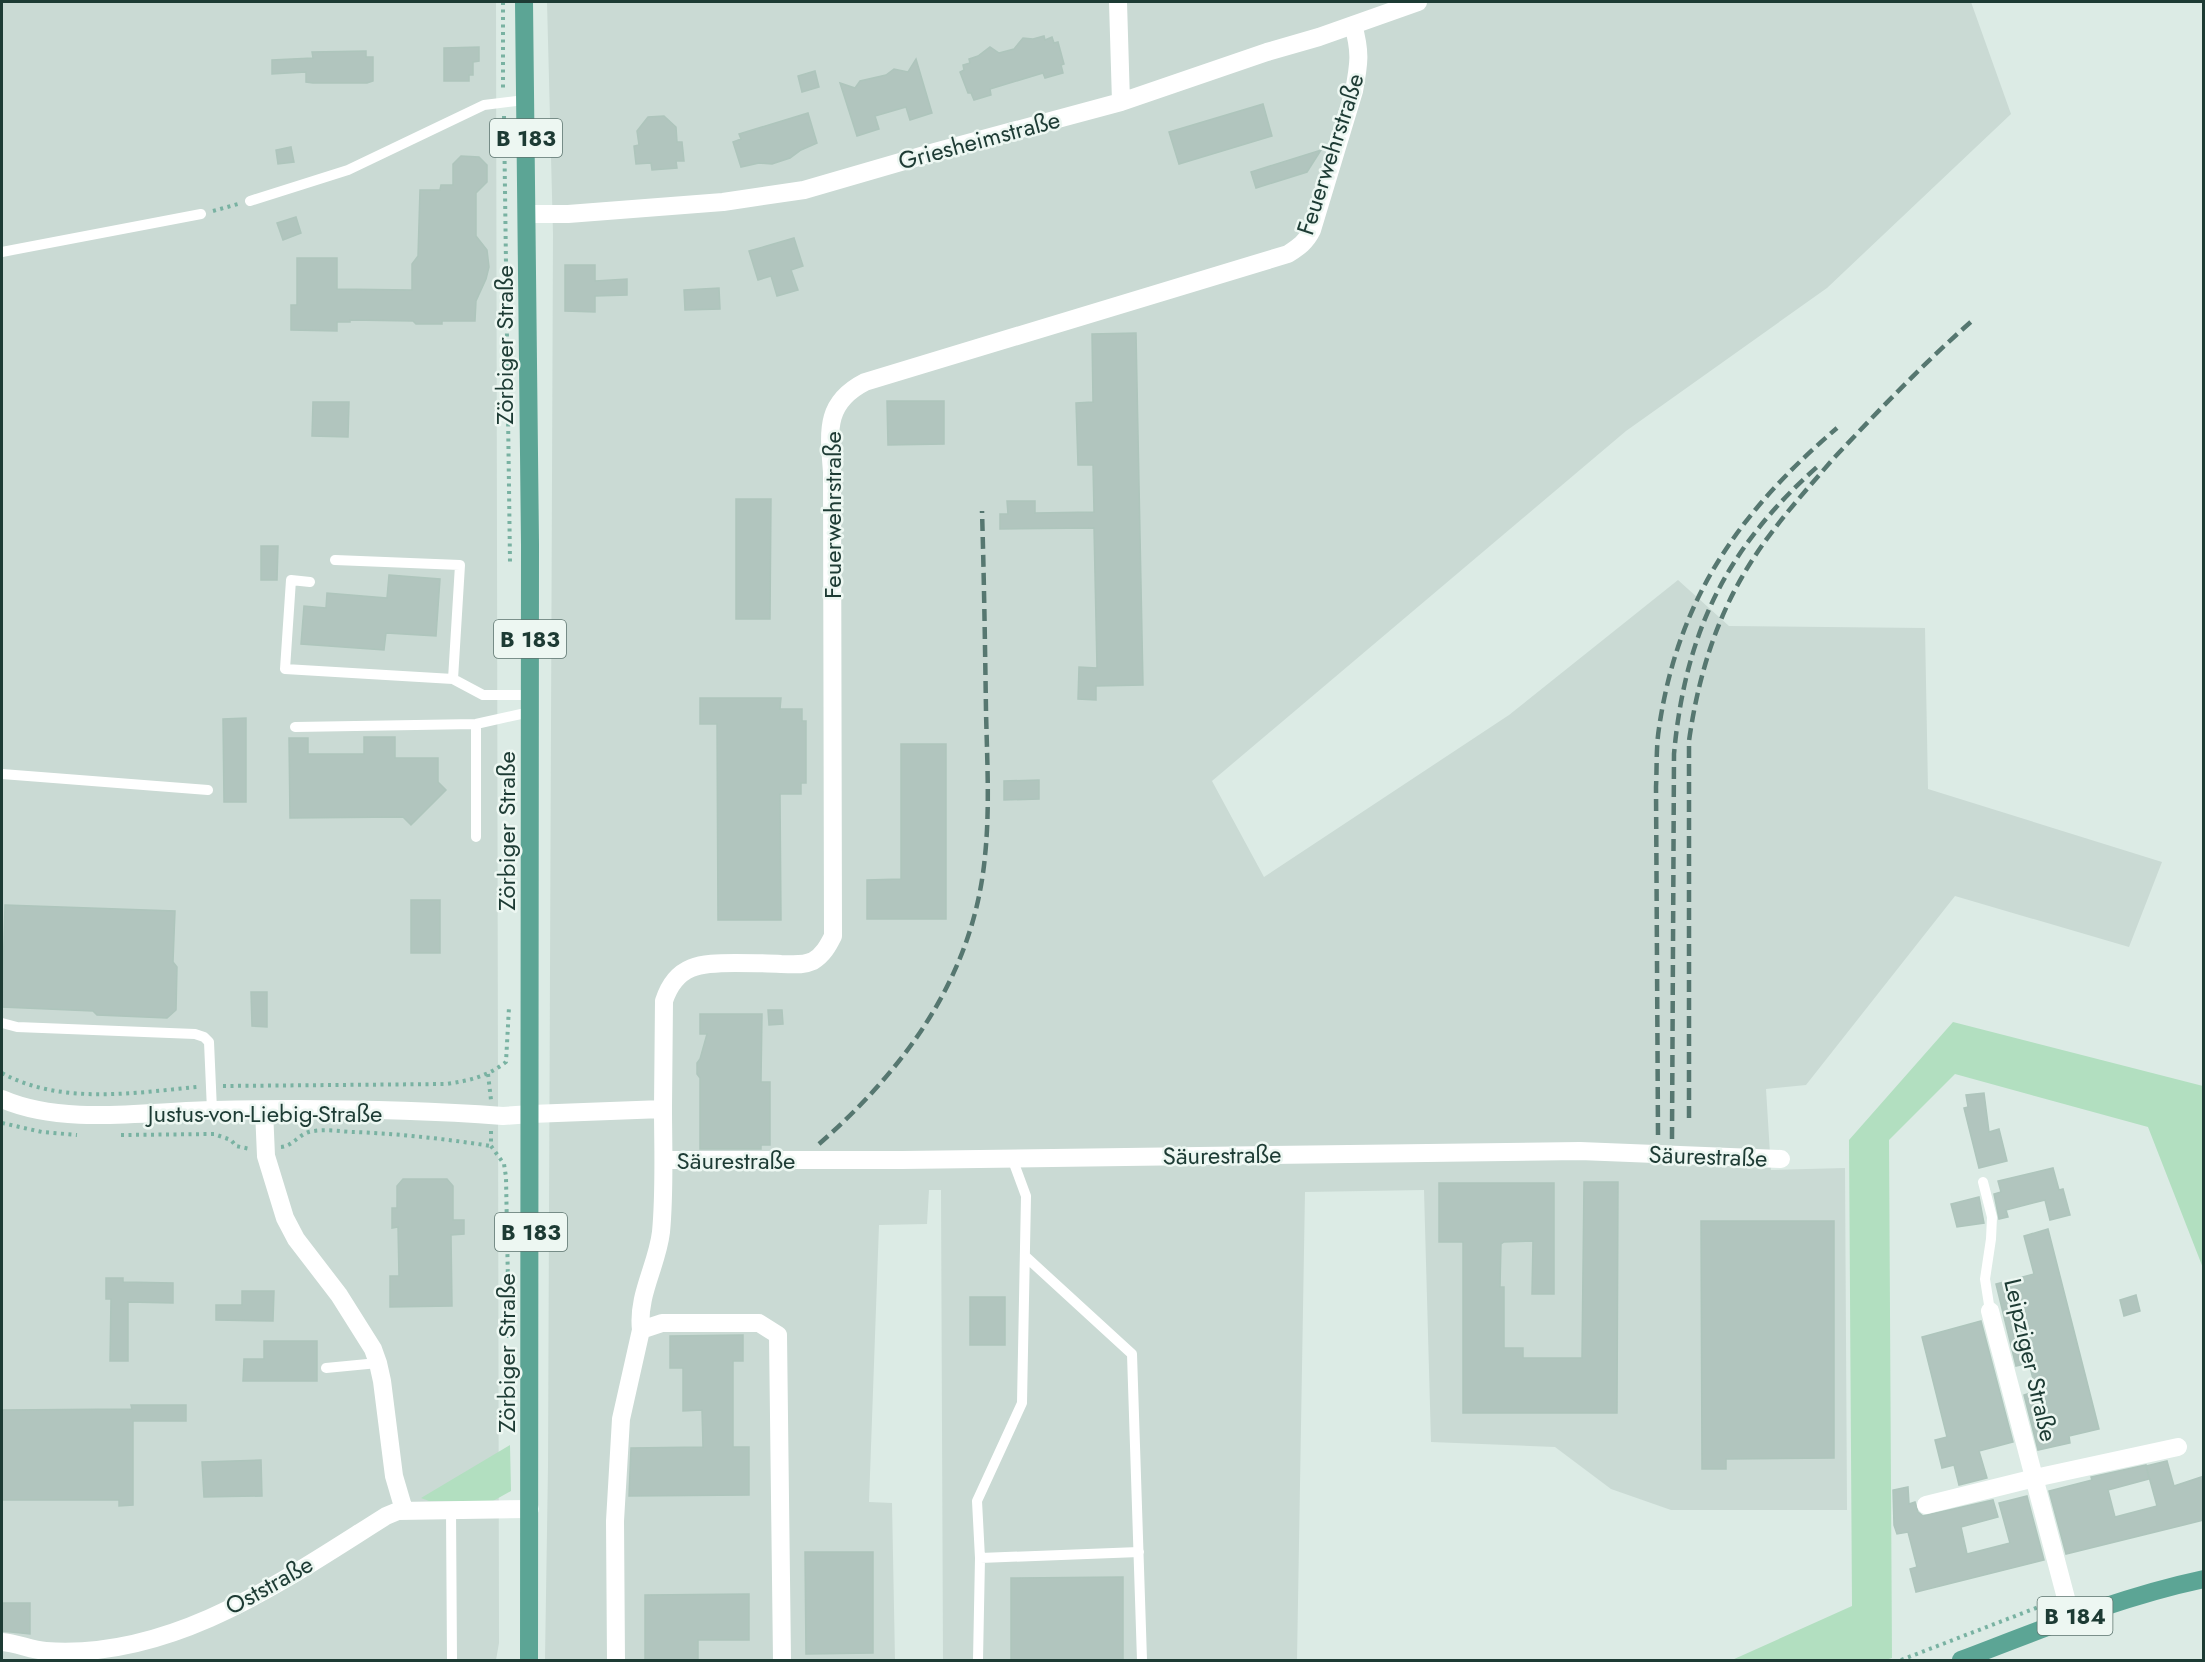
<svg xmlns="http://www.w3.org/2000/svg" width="2205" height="1662" font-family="Jost,sans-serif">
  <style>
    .built { fill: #cadad4 }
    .green { fill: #b2dfc0 }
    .building { fill: #b1c5be; stroke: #aec5bc; stroke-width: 1.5 }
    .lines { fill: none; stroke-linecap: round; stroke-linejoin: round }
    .path { stroke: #79b2a2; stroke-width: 4; stroke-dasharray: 3 4.5; stroke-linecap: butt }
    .lane { stroke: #fff; stroke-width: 10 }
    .street { stroke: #fff; stroke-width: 18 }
    .secondary { stroke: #fff; stroke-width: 18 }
    .primary { stroke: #5ca595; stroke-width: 18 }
    .rail { stroke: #567770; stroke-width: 4.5; stroke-dasharray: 12 6; stroke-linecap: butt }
    .labels { text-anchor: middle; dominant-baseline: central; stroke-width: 5; stroke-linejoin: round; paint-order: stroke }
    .shield { fill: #edf7f2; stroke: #5b736d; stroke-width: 1.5 }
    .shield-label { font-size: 22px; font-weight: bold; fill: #1d3b34 }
    .street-label { font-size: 24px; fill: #1d3b34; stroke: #edf7f2 }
  </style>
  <rect width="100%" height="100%" fill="#dcebe5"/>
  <path class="built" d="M2,2H496L499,1643L496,1660H2Z
    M547,2H1971L2011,114L1827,288L1626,431L1212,781L1264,877L1509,715L1678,580L1729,626L1925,628L1928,789L2162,862L2129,947L1955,896L1806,1085L1766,1089L1771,1170L1845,1168L1847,1510H1671L1611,1489L1555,1447L1431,1442L1424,1190L1305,1192L1297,1660H943L941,1190H929L927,1224L879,1225L869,1502L892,1503L895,1660H545L548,1467L553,234Z"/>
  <path class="green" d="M1953,1022L2203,1086V1268L2148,1127L1955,1074L1889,1140L1892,1658L1885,1660H1732L1852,1606L1849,1140Z
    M510,1445L511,1491L493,1501H429L421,1498Z"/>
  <path class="building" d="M1044,36L1045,40L1052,37L1054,43L1058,42L1064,64L1061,65L1063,73L1045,78L1043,73L990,89L991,95L974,100L971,93H968L960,72L964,70L963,65L970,63L969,59L978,56L990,47L999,53L1014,49L1023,38L1033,39Z
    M479,47V61L473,62V75H469V81H444V48Z
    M366,51V57H373V81L367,83H313L306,82V72L272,74V60L313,58L312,52Z
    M916,59L932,113L910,120L906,107L875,116L879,129L857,136L840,83L855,88L860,81L886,75L894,69L908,72Z
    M815,71L819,87L802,92L798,76Z
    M1263,104L1272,136L1179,164L1169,132Z
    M808,113L817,143L801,150L790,158L772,164L759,163L741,167L733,142L741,139L739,134Z
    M664,116L676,127L677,142H682L684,161H676L677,168L652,170L651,163L636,164L634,146L639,145L637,131L648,117Z
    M291,147L294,162L278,164L276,150Z
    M1321,150L1307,172L1256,188L1251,172Z
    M461,156L479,157L487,165V182L476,193V236L487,250L489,267L486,279L476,301L475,321H442V324H416L413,321L350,320V322H337V331L291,330V305H297V258H337V289L412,290V264L418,256L420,190H440L441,185H453V164Z
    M296,217L301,233L283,240L277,223Z
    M794,238L803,266L791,270L798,290L777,296L771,276L758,280L749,251Z
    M565,265H595V281L627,279V295L595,296V312L565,311Z
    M719,288L720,309L685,310L684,290Z
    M1136,333L1143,685L1096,686V700L1078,699L1079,667L1097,668L1094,528L1000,529V514H1008L1007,501H1035V513L1094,512L1093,465H1078L1076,403L1093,402L1092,334Z
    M887,401H944V444L888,445Z
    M313,402H349L348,437L312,436Z
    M736,499H771L770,619H736Z
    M261,546H278L277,580H261Z
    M389,575L440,579L436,636L386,633L384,650L301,644L304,606L326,608L327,593L387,598Z
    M700,698H781L780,709H802V721H806V783H801V794H780L781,920H718L717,724H700Z
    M246,718V802H224L223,719Z
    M364,737H395V758H438V782L446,790L411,825L403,817L290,818L289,738H308V754H364Z
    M901,744H946V919H867V880L901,879Z
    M1039,780V799L1004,800V781Z
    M411,900H440V953H411Z
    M5,905L175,911L173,962L177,967L176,1010L167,1018L97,1015L93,1011L2,1007Z
    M251,992H267V1027L252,1026Z
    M768,1010H782L783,1024L769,1025Z
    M700,1014H762L761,1082H770V1145H761V1149H700V1078L697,1074V1063L700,1059L707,1034H700Z
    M1984,1093L1989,1132L1999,1129L2007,1161L1979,1168L1964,1108L1968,1107L1966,1095Z
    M2053,1168L2059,1190L2063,1189L2070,1215L2050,1220L2045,1200L2006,1210L2008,1217L1999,1219L1994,1194L2001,1192L1998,1181Z
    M403,1179H447L453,1186V1220H464V1234L451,1235L452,1306L390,1307V1276H399L398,1227L392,1228V1208H397V1186Z
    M1584,1182H1618L1617,1413H1463V1242H1439V1183H1554V1294H1532L1533,1241L1504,1242L1501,1244L1500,1287H1504V1348H1523V1358H1582Z
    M1979,1197L1984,1223L1957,1227L1951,1204Z
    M1701,1221H1834V1458L1726,1459V1469H1702Z
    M2048,1229L2099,1429L2069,1436L2070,1443L2038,1450L2024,1395L2036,1391L2029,1363L2016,1366L1996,1284L2034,1274L2024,1236Z
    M106,1278H123V1282L173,1283V1303L128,1302V1361H110L111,1299H106Z
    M242,1291H274L273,1321L216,1320V1305H242Z
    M2136,1295L2140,1311L2124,1316L2120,1300Z
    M970,1297H1005V1345H970Z
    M1981,1321L2013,1442L1979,1451L1987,1478L1959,1485L1954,1465L1942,1468L1935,1440L1947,1437L1922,1337Z
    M743,1335V1361H733V1447H749V1495L629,1496L631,1448L703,1447L702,1410L683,1411V1368H670V1336Z
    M264,1341H317V1381H243L244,1359H264Z
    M131,1405H186V1421H133V1505L119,1506V1500H2V1410L132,1409Z
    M261,1460L262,1496L204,1497L202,1462Z
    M2167,1461L2174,1486L2204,1476V1520L2066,1554L2049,1491L2092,1480L2091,1477L2146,1465L2149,1479L2108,1490L2115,1517L2157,1506L2146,1466Z
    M1908,1487L1909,1504L1915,1502L1918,1512L1923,1516L1993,1500L1998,1517L1961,1527L1967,1554L2010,1543L1999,1503L2027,1496L2044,1560L1916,1592L1910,1569L1917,1567L1908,1532L1897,1534L1894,1525L1893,1490Z
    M805,1552H873V1653L806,1654Z
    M1123,1577V1660H1011V1578Z
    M749,1594V1640H698V1660H645V1595Z
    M2,1603H30V1634L2,1631Z"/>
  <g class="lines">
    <path class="path" d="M503,2V91
      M504,116L510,562
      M213,211L238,204
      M2,1073C60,1105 134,1093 197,1087
      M488,1074L491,1100
      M223,1086L446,1084C469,1081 488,1076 506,1062L509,1007
      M2,1123L42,1132L77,1135
      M491,1131V1146L504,1164L506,1177L509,1338
      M121,1135L214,1134L231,1140L236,1146L250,1149
      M281,1147C293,1146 298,1135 309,1132C324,1128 342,1132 356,1132C402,1134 446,1139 491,1146
      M1901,1660L2049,1603"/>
    <path class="lane" d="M250,201L348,170L484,105L525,100
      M2,252L201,214
      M335,560L460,565L453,679
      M310,582L291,580L285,669L453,679L483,695H530
      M295,727L476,724L530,712
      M2,774L208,790
      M476,837V724
      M2,1023L17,1027L195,1034L204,1037L209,1042L212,1110
      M1983,1182L1992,1217L1991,1239L1985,1279L1990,1311
      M1025,1256L1132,1354L1142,1660
      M326,1368L378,1363
      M451,1510L452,1660
      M980,1558L1139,1552
      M978,1660L980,1558L977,1501L1022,1403L1026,1196L1012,1158"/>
    <path class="street" d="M1118,2L1121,102
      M527,214H568L723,202L804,190L935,152L1121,102L1267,52L1319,37L1418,2
      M264,1110L266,1156L285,1218L296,1239L339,1295L373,1349L378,1363L382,1381L394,1476L404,1510
      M531,1114L663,1109
      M664,1160H902L1580,1151L1781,1159
      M1990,1311L2071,1617
      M641,1330L662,1323H759L778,1335L782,1660
      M1926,1505L2035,1478L2178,1447
      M2,1642C17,1643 31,1650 46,1651C173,1660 284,1580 386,1516L398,1511L530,1509
      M616,1660L615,1521L621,1419L641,1330C637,1295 657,1266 661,1232C665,1190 663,1149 663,1107C663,1072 664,1036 664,1001C676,964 701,963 735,963C750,963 766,963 781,964C792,964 802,966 813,961C823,955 828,946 833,936L832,472C829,432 824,403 865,382L1288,254C1299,247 1306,242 1312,230L1354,91C1359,64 1361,52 1353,25"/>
    <path class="secondary" d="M2,1099C64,1126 147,1111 214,1110C310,1108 407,1109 503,1116L531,1114"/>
    <path class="primary" d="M524,2L530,544L529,1660
      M1961,1660C2040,1630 2119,1597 2204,1579"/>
    <path class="rail" d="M1689,1118V741C1697,684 1713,627 1742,577C1767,533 1801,496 1834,458C1879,410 1924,363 1973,320
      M1658,1135L1656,787C1657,767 1656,747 1659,728C1678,598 1740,511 1837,428
      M1672,1139L1674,754C1685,633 1726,548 1817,467
      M819,1144C906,1068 974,975 985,856C990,808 987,759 986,711C985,644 984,577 982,511"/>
  </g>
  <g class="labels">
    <g class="shield">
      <rect x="490" y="119" width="72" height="38" rx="4.5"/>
      <rect x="494" y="620" width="72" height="38" rx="4.5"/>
      <rect x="495" y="1213" width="72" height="38" rx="4.5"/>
      <rect x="2037.5" y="1597" width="75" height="38" rx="4.5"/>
    </g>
    <g class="shield-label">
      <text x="526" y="138">B 183</text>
      <text x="530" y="639">B 183</text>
      <text x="531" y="1232">B 183</text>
      <text x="2075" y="1616">B 184</text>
    </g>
    <g class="street-label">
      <text transform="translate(979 140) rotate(-15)">Griesheimstraße</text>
      <text transform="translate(1330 154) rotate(-72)">Feuerwehrstraße</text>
      <text transform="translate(504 345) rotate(-90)">Zörbiger Straße</text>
      <text transform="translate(832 515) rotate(-90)">Feuerwehrstraße</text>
      <text transform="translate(506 831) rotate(-90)">Zörbiger Straße</text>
      <text x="265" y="1113">Justus-von-Liebig-Straße</text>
      <text transform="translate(1222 1155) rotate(-1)">Säurestraße</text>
      <text transform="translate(1708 1156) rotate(2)">Säurestraße</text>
      <text x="736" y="1160">Säurestraße</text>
      <text transform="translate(506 1353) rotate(-90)">Zörbiger Straße</text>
      <text transform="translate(2031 1360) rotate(77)">Leipziger Straße</text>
      <text transform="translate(269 1585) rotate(-29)">Oststraße</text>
    </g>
  </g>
  <rect width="2205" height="1662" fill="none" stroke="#1d3b34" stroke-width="6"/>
</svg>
